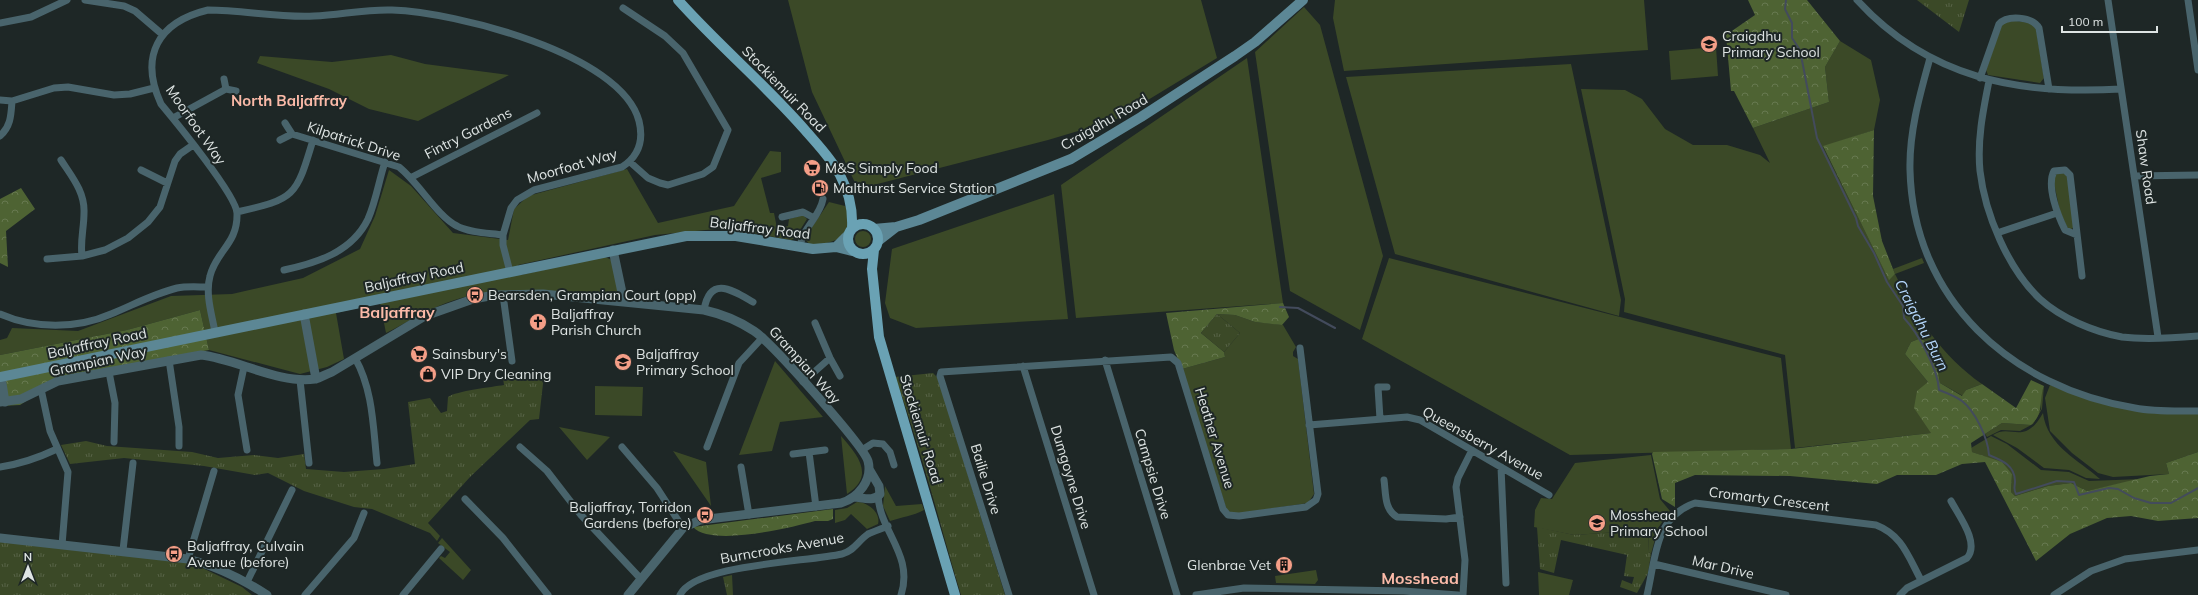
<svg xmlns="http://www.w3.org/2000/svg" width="2198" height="595" font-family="Mulish,sans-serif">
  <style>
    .green { fill: #3b4927 }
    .forest { fill: url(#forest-crowns) }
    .park { fill: url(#park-tufts) }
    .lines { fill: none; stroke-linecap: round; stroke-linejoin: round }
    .stream { stroke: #434b5c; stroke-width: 2 }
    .minor { stroke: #49646c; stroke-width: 7 }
    .tertiary { stroke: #49646c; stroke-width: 9 }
    .secondary { stroke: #5c8795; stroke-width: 10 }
    .primary { stroke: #6aa2b4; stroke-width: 10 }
    .labels { text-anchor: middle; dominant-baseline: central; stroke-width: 4; stroke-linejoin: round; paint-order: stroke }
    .poi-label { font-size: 14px; fill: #dee4e3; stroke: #1e2726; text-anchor: start }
    .street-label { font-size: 14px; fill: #dee4e3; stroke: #1e2726 }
    .neighbourhood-label { font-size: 15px; font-weight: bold; fill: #fbbaa8; stroke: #1e2726 }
    .water-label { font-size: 15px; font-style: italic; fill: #b5d8fd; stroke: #1e2726 }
    .quarter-label { font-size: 16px; font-weight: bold; fill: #fbbaa8; stroke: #1e2726 }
  </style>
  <defs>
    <pattern id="forest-crowns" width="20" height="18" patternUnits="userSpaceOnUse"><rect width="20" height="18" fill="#4e6333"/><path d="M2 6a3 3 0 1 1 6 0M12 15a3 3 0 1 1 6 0" fill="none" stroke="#677950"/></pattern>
    <pattern id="park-tufts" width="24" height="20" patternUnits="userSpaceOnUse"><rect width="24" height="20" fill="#3b4927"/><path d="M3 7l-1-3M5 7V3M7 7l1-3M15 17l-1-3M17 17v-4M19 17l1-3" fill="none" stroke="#576346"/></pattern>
  </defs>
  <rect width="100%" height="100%" fill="#1e2726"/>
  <path class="green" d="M788,0H1201L1217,58L1115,120L1048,140L858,189L812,92Z
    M1335,0H1644L1648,50L1344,71L1333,18Z
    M1304,7L1320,25L1383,256L1360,330L1290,291L1255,52Z
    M2009,20L2031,23L2036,28L2044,78L2040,83L1988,75L1986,70L2002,24Z
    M1840,41L1871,60L1880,100L1874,130L1823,147L1889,279L1895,274L1893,269L1922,258L1924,263L1895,274C1917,318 1942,356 1982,384L1966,390L1963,396L1940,383L1934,349L1921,338L1911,342L1905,354L1928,382L1931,433L1795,448L1785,355L1624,312L1625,299L1581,89L1625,90L1642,99L1665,129L1693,145H1727L1760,155L1770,163L1753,128L1829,102L1825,67Z
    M1716,47L1718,76L1671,80L1669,51Z
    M391,55L425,64L509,75L418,121L369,109L329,89L257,63L260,56L332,62Z
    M1247,58L1283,303L1076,318L1061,185Z
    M1571,64L1621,300L1619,316L1395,254L1346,77Z
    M770,151L781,152V172L761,178L770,213H774L777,228L788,226L789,219L803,215L807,219L795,238L791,240L726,228L655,235L518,265L521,275L603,256L612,260L619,290L611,297C556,291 500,283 446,303C425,311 406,323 386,333L380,303L336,313L344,359L327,367L300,374L209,350L200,310L127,330L0,355V340L7,338L12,328L78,331L171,296L232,294L303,278L360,249L375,216L389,170L411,186L453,233L508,240L514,209L528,196L627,169L658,223L734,206Z
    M2059,171L2067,175L2074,227L2070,230L2068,229L2060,212L2053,178Z
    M1054,194L1068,319L916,328L890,318L885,303L892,249Z
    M829,202L845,206C848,211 848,215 848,221C849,241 825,245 809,244L806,240V236Z
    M855 239a8 8 0 1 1 16 0a8 8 0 1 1-16 0Z
    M1389,258L1781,358L1791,449L1570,455L1362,339Z
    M1217,314L1235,315L1255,322L1283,325L1296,347L1293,352V356L1298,359L1314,494L1308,503L1235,514L1227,511L1182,369L1225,357L1224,352L1240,333Z
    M775,361L823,417L780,422L772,451L739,455Z
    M2050,385L2091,400L2132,410L2198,414V452L2166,463L2169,474L2113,477L2098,473L2072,453L2050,431L2045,398Z
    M595,386L643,387L642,416L595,415Z
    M2044,386L2042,409L2033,424L2020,431L2001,430L1987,437L1985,434L2002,423L2031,425L2041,409L2040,396Z
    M2043,413C2047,446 2079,460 2100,479L2086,478L2069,470L2044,468L2017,448L1993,435C2011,423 2024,447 2043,413Z
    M559,427L610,437L587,460Z
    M841,436C857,454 876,476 847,494Z
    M1991,436L2007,444L2041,470L2069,472L2089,481L2142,479L2087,491L2071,483L2048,486L2015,496L2011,492L2012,474L2002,463L1972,452L1971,448Z
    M673,451L706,462L711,506Z
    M1651,455L1660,499L1670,511L1658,528L1651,554L1649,552L1648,530L1574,535L1534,527L1535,510L1541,498L1552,499L1575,463Z
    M885,486L896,506L922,504L924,510C913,516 902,517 890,521L883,506Z
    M857,502C868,502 881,513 878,524L867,529L851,514L845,520L835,523V510L847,508Z
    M442,538L471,570L463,580L439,558L441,556L445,558L450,552L438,543Z
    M1316,570L1318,580L1315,584L1276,583L1275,576Z
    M1538,572L1573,580L1569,595H1539Z"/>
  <path class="forest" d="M1748,0H1807L1840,41L1825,67L1829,102L1753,128L1734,91H1731L1726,35L1755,15Z
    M1874,130L1873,196L1882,241L1895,274L1889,280L1823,146Z
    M21,188L35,209L6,231L8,267L0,263V199Z
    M1283,303L1289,317L1282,325L1255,322L1235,315L1217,314L1201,333L1224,352L1225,357L1182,369L1174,350L1166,313Z
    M200,310L209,350L64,376L20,405L0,406V355L127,330Z
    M1921,338L1934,349L1940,383L1962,396L1966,390L1982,384L2016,408L2031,380L2044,386C2038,402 2045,412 2031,425L2002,423L1971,443L1972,452L2002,462L2012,474L2011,492L2015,496L2048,486L2071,483L2087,491L2150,476L2169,474L2166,463L2198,452V518L2158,521L2131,516L2107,518L2070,534L2036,561L1985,462L1962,464L1936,475H1897L1877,484L1790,476L1695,475L1675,483V507L1662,499L1652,454L1653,452L1791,449L1931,433L1914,408L1917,391L1928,382L1905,354L1911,342Z
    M833,509V519L828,521H815C790,528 711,547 693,527Z"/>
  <path class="park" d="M1917,0H1969L1959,32Z
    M1217,314L1240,333L1224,352L1201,333Z
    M933,373L938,378L1005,595H961C939,522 921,448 895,377Z
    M544,375L539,419L530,420L470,477L428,523L440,536L437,541L430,533L372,509L354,507L304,491L268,473L255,475L204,466L124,458L70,464L61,445L86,441L107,446L192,452L218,458L254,455L278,458L304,454L306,469L344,472L384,469L415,464L408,402L430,398L441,413L447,411L448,397C456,391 492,387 504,385L503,378Z
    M1537,527L1574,535L1648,530L1649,552L1651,554L1648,573L1637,593L1620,587L1622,580L1632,584L1634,577L1624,576L1627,555L1561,540L1554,573L1540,569Z
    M0,541L192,563L242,587L252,595H0Z
    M732,575L733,595H727L723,577Z"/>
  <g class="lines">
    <path class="stream" d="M1786,0L1785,9L1792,23V38L1800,50L1817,138L1856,218L1858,226L1874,253L1887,282L1903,306L1904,318C1918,333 1938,369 1939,390C1947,393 1955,396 1962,401C1975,411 1988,438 1989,455C2001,460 2015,465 2015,481C2015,487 2013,489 2016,494L2057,481L2074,482L2079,495L2109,488L2118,489L2134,498L2151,503H2171L2198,488
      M1280,307L1298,308L1335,328"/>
    <path class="minor" d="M85,0L124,6L135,11L163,35
      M1857,0C1929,79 2019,95 2121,89
      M2108,0L2158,337
      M2188,0L2198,70
      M623,8L665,36L683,53L728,130L713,167L703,174L668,185L660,183L648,178L630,162
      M0,23L31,17L67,0
      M1930,58C1920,94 1909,132 1910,170C1913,300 2012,388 2135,408C2155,412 2177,411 2198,411
      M1980,78L1999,24C2007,15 2032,16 2039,28L2049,89
      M224,79L226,89
      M1989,81C1983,111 1977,140 1980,171C1985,214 2008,269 2040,299C2061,318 2094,332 2122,337C2146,340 2174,338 2198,336
      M0,100L12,101C11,115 11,126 0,136
      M12,101L54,88L68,87L114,95L130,94L154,88
      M173,118L226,89L236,91
      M285,123L292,134L399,167C419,183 437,216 457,226C470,233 489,233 503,235
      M280,140L292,134
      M61,160C72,177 85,192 84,213C84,228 80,241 82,256
      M141,170L167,183
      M2134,176L2198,175
      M412,177L537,113
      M237,212C295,199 296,197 313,140
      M782,217L803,212L814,218
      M1997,233L2057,213
      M2077,235L2065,230C2058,216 2046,186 2054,171L2065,170L2070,175C2074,209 2078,242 2082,276
      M800,247C802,228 820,217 823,199
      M47,259L82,256L105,250L128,238L148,222L160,207L175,161L180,154L193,145
      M284,270C317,263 352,252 368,219C376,201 379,180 385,162
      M503,295L512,361
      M704,310C710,275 732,290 753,302
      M0,314C34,329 77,329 111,314C133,305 153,294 177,288C186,286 198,287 207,287
      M815,323L830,358L840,376
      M215,332C212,315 205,294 210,276C216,251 238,244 237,213C236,195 176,122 161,104C139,56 158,22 208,10C243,10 280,18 314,16C340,15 366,9 392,10C454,12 621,53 639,121C644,141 639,156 622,167L534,190L517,200L511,208L503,235V245L510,272
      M355,358C373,390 373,426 377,463
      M169,360L179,427V446
      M1105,360L1177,595
      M1023,366L1094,595
      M244,367L238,395L247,450
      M109,372L115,403L114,442
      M300,380L309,463
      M803,382L830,358
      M41,389L50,431L68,472L62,545
      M1380,419L1378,387H1387
      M1309,425L1407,417L1420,420L1549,495
      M520,447L547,471L581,515L641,579
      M622,447L657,488L683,528
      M707,447L739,363L763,337
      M862,450L873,443L883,444L890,452L894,465
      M809,452L816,507
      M793,454L825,450
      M0,467C21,464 38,458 57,449
      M741,467L749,515
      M1501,467L1506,583
      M1384,480C1386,494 1384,509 1397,517L1446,519L1460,517
      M878,496C880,532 914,555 901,595
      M465,499L503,538L548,595
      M123,550L133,463
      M188,559L214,471
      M1654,564L1786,595
      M247,582L292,490
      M305,595L354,538L364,513
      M403,595L441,549
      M680,595C695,564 807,562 842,554C854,551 858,541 868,534C874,531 881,529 888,526
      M1009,595L940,376L941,372L1171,357L1178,363L1223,509L1228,515L1239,516L1306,507L1316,500L1318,494L1300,348
      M1196,595L1244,588L1404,591L1458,595
      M1463,595L1465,560L1456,487L1458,478L1472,450
      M1647,595C1656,558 1654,517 1695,503L1876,525C1902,535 1908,556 1921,580
      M1900,595L1907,588L1967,558C1980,543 1959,516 1951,501
      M2054,595L2091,571L2125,559L2198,550"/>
    <path class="tertiary" d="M613,250L624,302
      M304,314L316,379
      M1,377L5,402
      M0,402L21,399L58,381L201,355C237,359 278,384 315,379C320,378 326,374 332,372L425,316L473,299L495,295L543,294L704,310C722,314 739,321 754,331C771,342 863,445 868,461C873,480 858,498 841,503L700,520L683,528L628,595
      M855,497C864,498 874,502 880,494L879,486L869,469
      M0,538L188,559C217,566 242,579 267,595"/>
    <path class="secondary" d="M874,229L896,227L919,220L1071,159L1141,117L1235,56L1255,42L1303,0
      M878,241L896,227
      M836,247L847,236
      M0,377L686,236H736L813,249L836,247L852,251"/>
    <path class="primary" d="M678,0C718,45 765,84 805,130C817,144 831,158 840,175C849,192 853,209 852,228
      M848 239a15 15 0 1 1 30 0a15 15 0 1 1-30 0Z
      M874,250L872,269L879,337L955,595"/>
  </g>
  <defs>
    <g id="school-disc" transform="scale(0.9)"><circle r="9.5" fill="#f49e87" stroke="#1e2726"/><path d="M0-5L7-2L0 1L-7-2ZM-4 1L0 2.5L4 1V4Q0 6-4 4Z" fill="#111"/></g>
    <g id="supermarket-disc" transform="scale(0.9)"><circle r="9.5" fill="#f49e87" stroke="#1e2726"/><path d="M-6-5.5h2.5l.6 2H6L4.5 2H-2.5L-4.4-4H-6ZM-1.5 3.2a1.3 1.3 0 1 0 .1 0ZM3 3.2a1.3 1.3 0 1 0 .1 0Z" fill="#111"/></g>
    <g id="fuel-disc" transform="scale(0.9)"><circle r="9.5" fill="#f49e87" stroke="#1e2726"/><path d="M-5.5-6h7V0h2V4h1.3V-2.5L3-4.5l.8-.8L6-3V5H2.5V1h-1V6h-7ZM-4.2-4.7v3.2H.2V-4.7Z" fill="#111"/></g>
    <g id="bus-disc" transform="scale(0.9)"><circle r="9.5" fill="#f49e87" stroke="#1e2726"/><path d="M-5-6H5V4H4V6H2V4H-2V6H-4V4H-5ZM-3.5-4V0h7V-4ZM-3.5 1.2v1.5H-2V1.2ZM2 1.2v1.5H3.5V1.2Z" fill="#111"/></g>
    <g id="church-disc" transform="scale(0.9)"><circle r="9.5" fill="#f49e87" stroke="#1e2726"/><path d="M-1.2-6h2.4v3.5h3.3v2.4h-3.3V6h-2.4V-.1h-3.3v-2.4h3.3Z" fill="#111"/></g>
    <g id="shop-disc" transform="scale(0.9)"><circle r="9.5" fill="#f49e87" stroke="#1e2726"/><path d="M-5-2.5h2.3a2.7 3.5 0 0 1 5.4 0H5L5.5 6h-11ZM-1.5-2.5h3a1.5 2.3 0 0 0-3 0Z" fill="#111"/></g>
    <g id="building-disc" transform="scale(0.9)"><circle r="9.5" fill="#f49e87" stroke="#1e2726"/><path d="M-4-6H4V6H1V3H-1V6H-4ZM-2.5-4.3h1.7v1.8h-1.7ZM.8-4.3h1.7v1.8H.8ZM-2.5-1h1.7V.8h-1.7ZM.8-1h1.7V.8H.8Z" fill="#111"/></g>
  </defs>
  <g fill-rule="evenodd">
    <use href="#school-disc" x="1709" y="44"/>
    <use href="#supermarket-disc" x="812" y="168"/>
    <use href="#fuel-disc" x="820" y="188"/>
    <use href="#bus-disc" x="475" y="295"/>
    <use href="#church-disc" x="538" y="322"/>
    <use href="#supermarket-disc" x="419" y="354"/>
    <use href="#school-disc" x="623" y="362"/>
    <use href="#shop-disc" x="428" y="374"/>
    <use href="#bus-disc" x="705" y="515"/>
    <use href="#school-disc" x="1597" y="523"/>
    <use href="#bus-disc" x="174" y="554"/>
    <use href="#building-disc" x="1284" y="565"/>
  </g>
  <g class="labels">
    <g class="poi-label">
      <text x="1722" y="36">Craigdhu<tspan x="1722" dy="16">Primary School</tspan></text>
      <text x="825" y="168">M&amp;S Simply Food</text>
      <text x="833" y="188">Malthurst Service Station</text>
      <text x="488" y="295">Bearsden, Grampian Court (opp)</text>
      <text x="551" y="314">Baljaffray<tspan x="551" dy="16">Parish Church</tspan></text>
      <text x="432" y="354">Sainsbury's</text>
      <text x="636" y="354">Baljaffray<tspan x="636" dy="16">Primary School</tspan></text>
      <text x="441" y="374">VIP Dry Cleaning</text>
      <text x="692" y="507" text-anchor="end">Baljaffray, Torridon<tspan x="692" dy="16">Gardens (before)</tspan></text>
      <text x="1610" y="515">Mosshead<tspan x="1610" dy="16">Primary School</tspan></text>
      <text x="187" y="546">Baljaffray, Culvain<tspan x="187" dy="16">Avenue (before)</tspan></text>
      <text x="1271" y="565" text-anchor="end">Glenbrae Vet</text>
    </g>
    <g class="street-label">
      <text transform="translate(784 89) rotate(46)">Stockiemuir Road</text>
      <text transform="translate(1104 122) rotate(-30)">Craigdhu Road</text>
      <text transform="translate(196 125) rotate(55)">Moorfoot Way</text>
      <text transform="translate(468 133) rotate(-27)">Fintry Gardens</text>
      <text transform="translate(354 141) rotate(18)">Kilpatrick Drive</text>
      <text transform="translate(572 166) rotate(-16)">Moorfoot Way</text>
      <text transform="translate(2146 167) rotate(82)">Shaw Road</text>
      <text transform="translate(760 228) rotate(7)">Baljaffray Road</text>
      <text transform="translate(414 277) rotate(-12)">Baljaffray Road</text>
      <text transform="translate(97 343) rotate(-12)">Baljaffray Road</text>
      <text transform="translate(98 361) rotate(-12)">Grampian Way</text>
      <text transform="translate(805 365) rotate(48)">Grampian Way</text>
      <text transform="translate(921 429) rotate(73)">Stockiemuir Road</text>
      <text transform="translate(1215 438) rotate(73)">Heather Avenue</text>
      <text transform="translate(1483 443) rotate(29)">Queensberry Avenue</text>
      <text transform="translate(1153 474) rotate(73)">Campsie Drive</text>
      <text transform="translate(1071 477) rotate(73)">Dumgoyne Drive</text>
      <text transform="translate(986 479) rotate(73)">Bailie Drive</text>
      <text transform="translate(1769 499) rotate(7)">Cromarty Crescent</text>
      <text transform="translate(782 548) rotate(-10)">Burncrooks Avenue</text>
      <text transform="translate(1723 567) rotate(13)">Mar Drive</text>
    </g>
    <g class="neighbourhood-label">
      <text x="289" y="100">North Baljaffray</text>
    </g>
    <g class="water-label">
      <text transform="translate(1922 325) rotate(63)">Craigdhu Burn</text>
    </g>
    <g class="quarter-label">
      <text x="397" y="312">Baljaffray</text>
      <text x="1420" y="578">Mosshead</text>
    </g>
  </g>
  <g transform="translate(28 567)" stroke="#1e2726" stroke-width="3" paint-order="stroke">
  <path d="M0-3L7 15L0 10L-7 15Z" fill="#dee4e3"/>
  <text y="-6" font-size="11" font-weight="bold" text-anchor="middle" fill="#dee4e3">N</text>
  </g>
  <path d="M2062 26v6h95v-6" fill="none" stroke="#dee4e3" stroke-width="2"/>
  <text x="2068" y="26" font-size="12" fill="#dee4e3" stroke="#1e2726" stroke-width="3" paint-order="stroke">100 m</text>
</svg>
